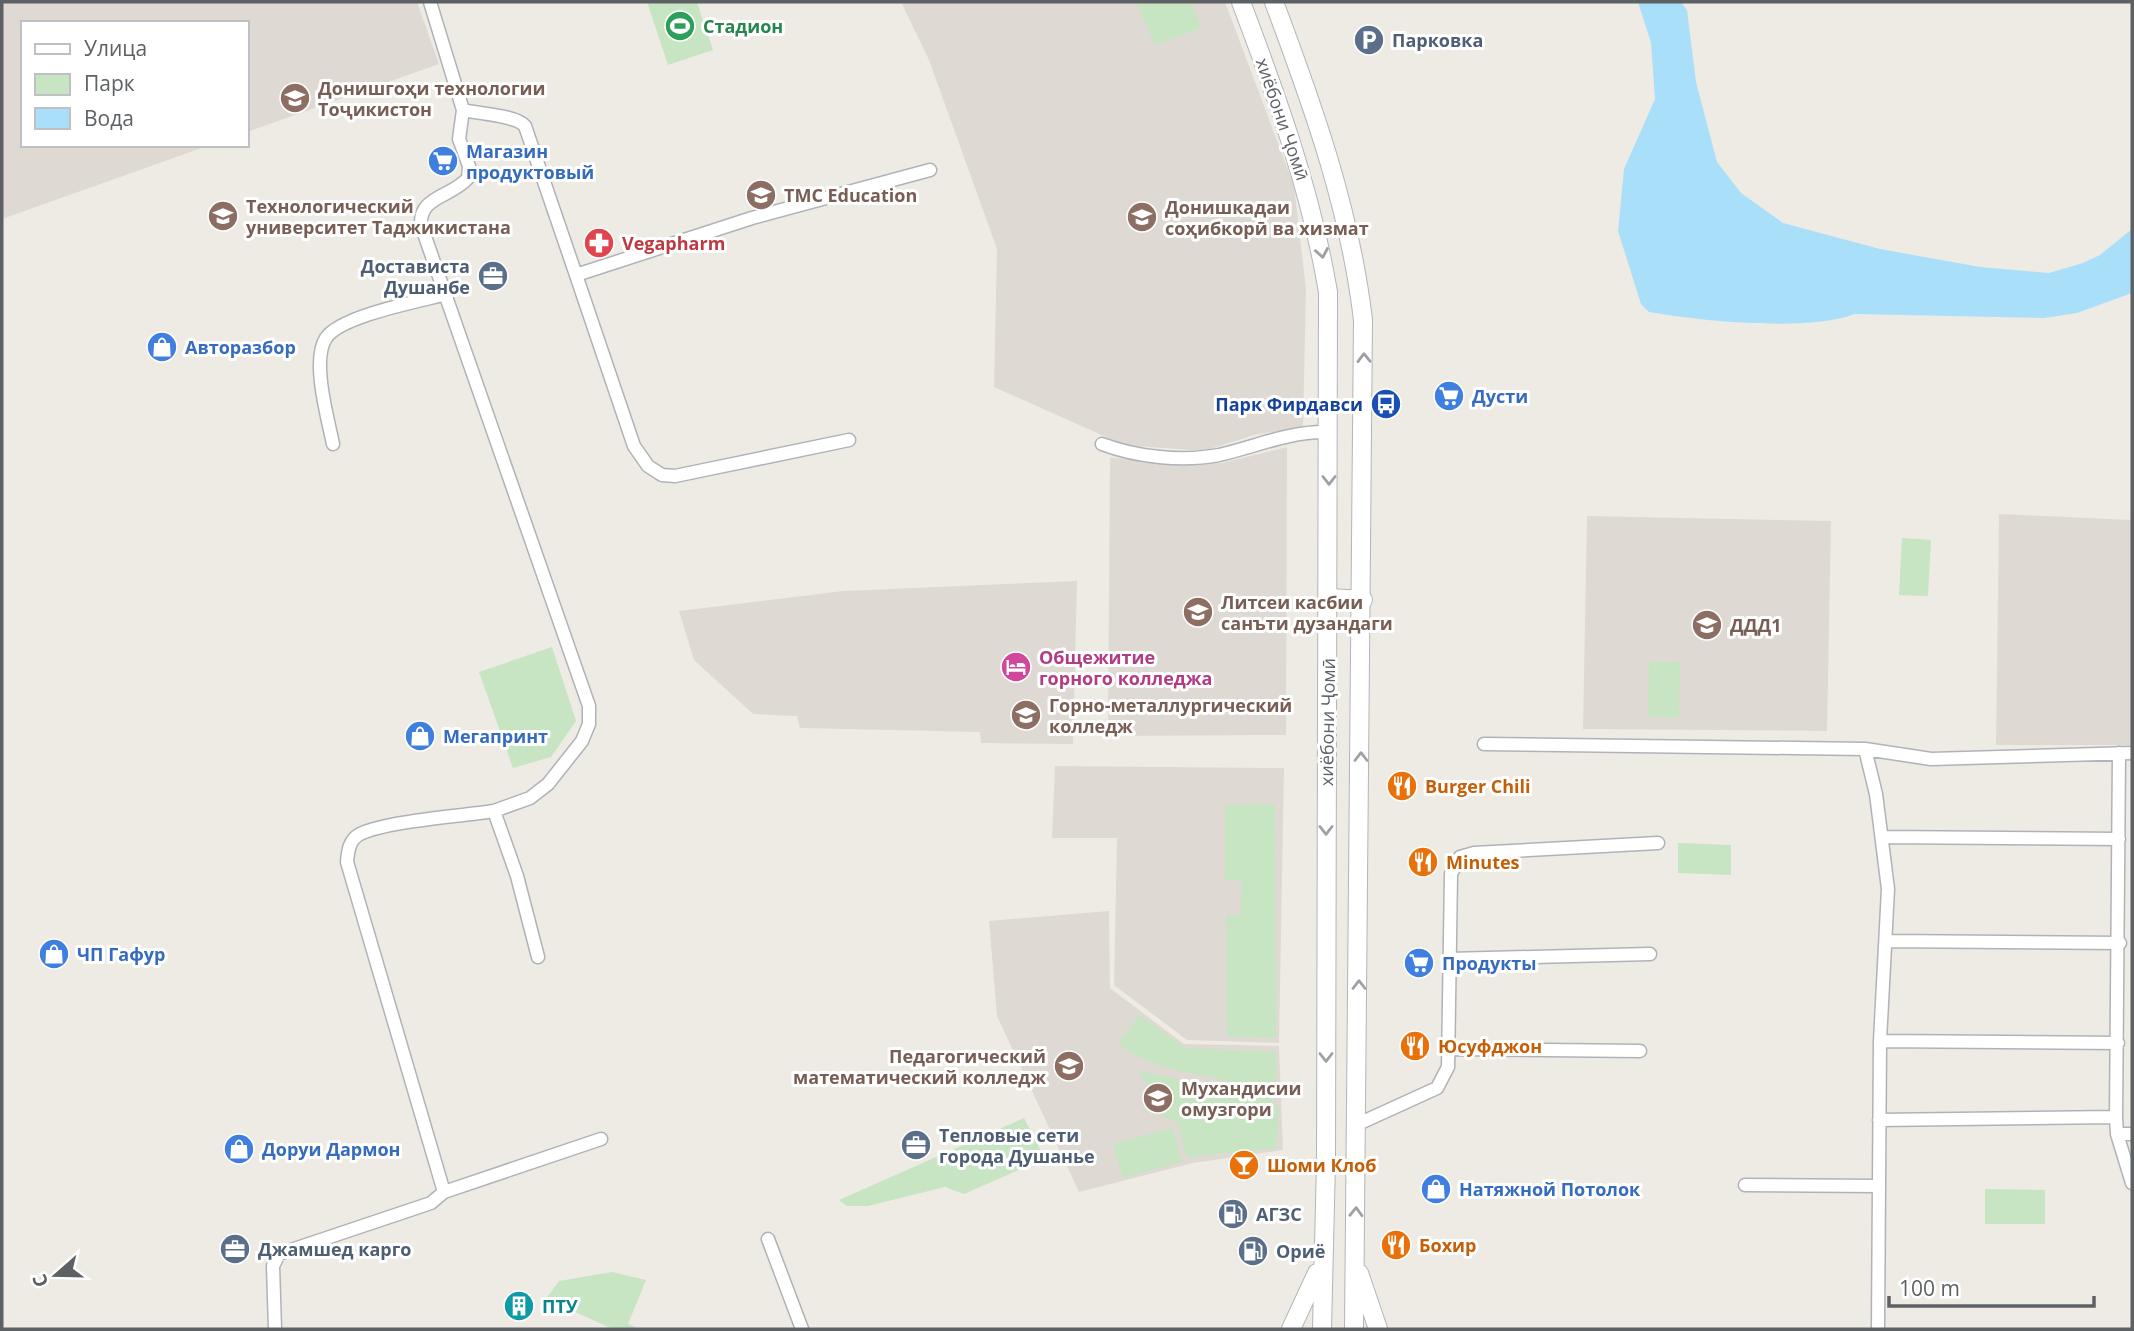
<svg xmlns="http://www.w3.org/2000/svg" width="2134" height="1331" font-family="'Open Sans',sans-serif">
  <style>
    .education { fill: #dedad3 }
    .green { fill: #c7e4c3 }
    .water { fill: #aadff9 }
    .lines { fill: none; stroke-linecap: round; stroke-linejoin: round }
    .minor-casing { stroke: #b0b3b6; stroke-width: 15 }
    .secondary-casing { stroke: #b1b5b9; stroke-width: 20 }
    .minor { stroke: #fff; stroke-width: 12 }
    .secondary { stroke: #fff; stroke-width: 18 }
    .oneway { stroke: #9ea0a2 }
    .labels { text-anchor: middle; dominant-baseline: central; stroke-width: 6; stroke-linejoin: round; paint-order: stroke }
    .leisure-label { font-size: 18px; font-weight: bold; fill: #27864d; stroke: #fff; text-anchor: start }
    .service-label { font-size: 18px; font-weight: bold; fill: #4e5e75; stroke: #fff; text-anchor: start }
    .education-label { font-size: 18px; font-weight: bold; fill: #785e54; stroke: #fff; text-anchor: start }
    .street-label { font-size: 18px; fill: #5d6164; stroke: #fff }
    .shop-label { font-size: 18px; font-weight: bold; fill: #366cbe; stroke: #fff; text-anchor: start }
    .health-label { font-size: 18px; font-weight: bold; fill: #be3a42; stroke: #fff; text-anchor: start }
    .transit-label { font-size: 18px; font-weight: bold; fill: #164399; stroke: #fff; text-anchor: end }
    .hotel-label { font-size: 18px; font-weight: bold; fill: #b23c85; stroke: #fff; text-anchor: start }
    .food-label { font-size: 18px; font-weight: bold; fill: #c56008; stroke: #fff; text-anchor: start }
    .culture-label { font-size: 18px; font-weight: bold; fill: #0d838f; stroke: #fff; text-anchor: start }
  </style>
  <rect width="100%" height="100%" fill="#eeebe5"/>
  <path class="education" d="M2,2H417L439,64L247,132V23H23V145H210L2,219Z
    M901,2H1225L1294,186L1306,289L1303,427L1254,435L1204,451L1124,445L994,387L997,249L929,60Z
    M1287,447L1286,735L1108,736L1110,458L1222,463Z
    M1999,514L2132,520V745H1996Z
    M1587,516L1831,521L1827,731L1583,729Z
    M1077,581L1073,744L981,743L980,732L800,728L797,716L753,714L694,660L679,611L843,591Z
    M1055,766L1284,768L1279,1043L1187,1040L1114,985L1117,838H1052Z
    M1109,911L1110,988L1184,1044L1279,1046L1283,1150L1193,1163L1079,1192L997,1016L989,921Z"/>
  <path class="green" d="M647,2H697L713,50L668,65Z
    M1136,2H1192L1201,28L1155,45Z
    M1902,538L1931,540L1928,596L1899,595Z
    M552,647L576,721L551,757L513,768L479,672Z
    M1649,662H1680L1679,718L1648,717Z
    M1275,804L1276,1038L1227,1037L1226,915H1240L1242,880L1225,879V805Z
    M1678,843L1731,845V875L1678,873Z
    M1139,1015L1186,1048L1276,1052V1089C1240,1082 1137,1070 1119,1042Z
    M1139,1071L1271,1098L1279,1109L1276,1148L1187,1157L1178,1123L1157,1113L1155,1099Z
    M1024,1118L1044,1157L1041,1160L964,1194L945,1187L868,1206H847L839,1200Z
    M1173,1128L1182,1162L1123,1178L1113,1144Z
    M1985,1189L2045,1190V1224H1985Z
    M612,1272L646,1280L628,1324L639,1329H613L546,1299L559,1281Z"/>
  <path class="water" d="M1638,2H1681L1687,10L1696,82L1717,162L1741,193L1783,223L1880,249L1980,267L2049,273L2083,263L2100,255L2132,229V293L2077,313L2044,318L1855,314C1807,332 1700,321 1649,312L1641,304L1618,231L1624,169L1655,99L1651,43Z"/>
  <g class="lines">
    <g class="minor-casing">
      <path id="minor" d="M430,2L463,110C479,114 516,115 525,126L576,275L752,218L930,170
        M463,110L459,139L469,166L468,178C452,197 419,196 421,225L589,706V724L582,741L548,784L530,798L494,811
        M576,275L634,446L648,466L662,475L675,476L849,440
        M333,444C328,419 311,360 326,338C340,316 420,301 447,294
        M1102,444C1136,457 1182,462 1219,455C1254,447 1288,432 1324,432
        M1484,744L1865,749L1931,759L2132,753
        M1865,749L1876,794L1888,889L1880,1041L1878,1329
        M2119,753L2116,1117L2117,1134L2132,1183
        M1883,837L2119,839
        M1887,941L2120,943
        M1449,959L1650,954
        M1880,1041L2118,1043
        M1448,1049L1640,1051
        M1879,1120L2116,1117
        M1358,1124L1437,1088L1448,1067L1451,874L1460,857L1474,853L1658,843
        M2117,1134H2132
        M1745,1185L1878,1186
        M444,1192L601,1139
        M768,1239L802,1329
        M275,1329L273,1266L279,1254L431,1203L444,1192L347,862C348,851 349,840 360,834C386,821 462,816 494,811L517,876L538,957"/>
    </g>
    <g class="secondary-casing">
      <path id="secondary" d="M1241,2C1277,97 1311,191 1328,292L1326,1162L1322,1329
        M1274,2C1313,106 1350,209 1363,320L1354,1329
        M1329,598L1363,600
        M1359,1273L1378,1329
        M1291,1329L1317,1273"/>
    </g>
    <use href="#minor" class="minor"/>
    <use href="#secondary" class="secondary"/>
  </g>
  <defs><path id="oneway-chevron" d="M-2-3.5L2.5 0L-2 3.5" fill="none" stroke-width="1.6" stroke-linecap="round" stroke-linejoin="round" transform="scale(1.75)"/></defs>
  <g class="oneway">
    <use href="#oneway-chevron" transform="translate(1322 253) rotate(80)"/>
    <use href="#oneway-chevron" transform="translate(1364 358) rotate(-91)"/>
    <use href="#oneway-chevron" transform="translate(1329 480) rotate(90)"/>
    <use href="#oneway-chevron" transform="translate(1361 757) rotate(-90)"/>
    <use href="#oneway-chevron" transform="translate(1326 830) rotate(90)"/>
    <use href="#oneway-chevron" transform="translate(1359 985) rotate(-90)"/>
    <use href="#oneway-chevron" transform="translate(1326 1057) rotate(90)"/>
    <use href="#oneway-chevron" transform="translate(1356 1212) rotate(-88)"/>
  </g>
  <defs>
    <g id="stadium-disc" transform="scale(1.575)"><circle r="9.5" fill="#2e9e5b" stroke="#fff"/><path d="M0-5a6.5 5 0 1 0 0 10a6.5 5 0 1 0 0-10ZM-3.5-1.8h7v3.6h-7Z" fill="#fff"/></g>
    <g id="parking-disc" transform="scale(1.575)"><circle r="9.5" fill="#5c6f8a" stroke="#fff"/><path d="M-3.5-5.5H1a3.5 3.5 0 0 1 0 7H-1V5.5H-3.5ZM-1-3.4V-.6H.8a1.4 1.4 0 0 0 0-2.8Z" fill="#fff"/></g>
    <g id="university-disc" transform="scale(1.575)"><circle r="9.5" fill="#8d6e63" stroke="#fff"/><path d="M0-5L7-2L0 1L-7-2ZM-4 1L0 2.5L4 1V4Q0 6-4 4Z" fill="#fff"/></g>
    <g id="supermarket-disc" transform="scale(1.575)"><circle r="9.5" fill="#3f7fe0" stroke="#fff"/><path d="M-6-5.5h2.5l.6 2H6L4.5 2H-2.5L-4.4-4H-6ZM-1.5 3.2a1.3 1.3 0 1 0 .1 0ZM3 3.2a1.3 1.3 0 1 0 .1 0Z" fill="#fff"/></g>
    <g id="pharmacy-disc" transform="scale(1.575)"><circle r="9.5" fill="#e0444e" stroke="#fff"/><path d="M-2-6h4v4h4v4h-4v4h-4v-4h-4v-4h4Z" fill="#fff"/></g>
    <g id="office-disc" transform="scale(1.575)"><circle r="9.5" fill="#5c6f8a" stroke="#fff"/><path d="M-6-3h4V-5.5h4V-3h4V5H-6ZM-1-4.5V-3h2v-1.5ZM-6 0V1H6V0Z" fill="#fff"/></g>
    <g id="shop-disc" transform="scale(1.575)"><circle r="9.5" fill="#3f7fe0" stroke="#fff"/><path d="M-5-2.5h2.3a2.7 3.5 0 0 1 5.4 0H5L5.5 6h-11ZM-1.5-2.5h3a1.5 2.3 0 0 0-3 0Z" fill="#fff"/></g>
    <g id="bus-disc" transform="scale(1.575)"><circle r="9.5" fill="#1a4fb4" stroke="#fff"/><path d="M-5-6H5V4H4V6H2V4H-2V6H-4V4H-5ZM-3.5-4V0h7V-4ZM-3.5 1.2v1.5H-2V1.2ZM2 1.2v1.5H3.5V1.2Z" fill="#fff"/></g>
    <g id="school-disc" transform="scale(1.575)"><circle r="9.5" fill="#8d6e63" stroke="#fff"/><path d="M0-5L7-2L0 1L-7-2ZM-4 1L0 2.5L4 1V4Q0 6-4 4Z" fill="#fff"/></g>
    <g id="hotel-disc" transform="scale(1.575)"><circle r="9.5" fill="#d1479c" stroke="#fff"/><path d="M-6-4.5h1.5V1H6V5H4.5V3h-9V5H-6ZM-4 0a1.8 1.8 0 1 1 3.6 0ZM.5 0V-2.5h3Q6-2.5 6 0Z" fill="#fff"/></g>
    <g id="restaurant-disc" transform="scale(1.575)"><circle r="9.5" fill="#e8710a" stroke="#fff"/><path d="M-5-6h1v4h1v-4h1v4h1v-4h1v5L-1.5 .5V6h-2V.5L-5-1ZM5-6V6H3V1.5H1.5Q1.5-4 5-6Z" fill="#fff"/></g>
    <g id="bar-disc" transform="scale(1.575)"><circle r="9.5" fill="#e8710a" stroke="#fff"/><path d="M-6-5H6L.8 .8V4.5H3.5V6h-7V4.5H-.8V.8Z" fill="#fff"/></g>
    <g id="fuel-disc" transform="scale(1.575)"><circle r="9.5" fill="#5c6f8a" stroke="#fff"/><path d="M-5.5-6h7V0h2V4h1.3V-2.5L3-4.5l.8-.8L6-3V5H2.5V1h-1V6h-7ZM-4.2-4.7v3.2H.2V-4.7Z" fill="#fff"/></g>
    <g id="building-disc" transform="scale(1.575)"><circle r="9.5" fill="#0f9aa8" stroke="#fff"/><path d="M-4-6H4V6H1V3H-1V6H-4ZM-2.5-4.3h1.7v1.8h-1.7ZM.8-4.3h1.7v1.8H.8ZM-2.5-1h1.7V.8h-1.7ZM.8-1h1.7V.8H.8Z" fill="#fff"/></g>
  </defs>
  <g fill-rule="evenodd">
    <use href="#stadium-disc" x="680" y="26"/>
    <use href="#parking-disc" x="1369" y="40"/>
    <use href="#university-disc" x="295" y="98"/>
    <use href="#supermarket-disc" x="443" y="161"/>
    <use href="#university-disc" x="761" y="195"/>
    <use href="#university-disc" x="223" y="216"/>
    <use href="#university-disc" x="1142" y="217"/>
    <use href="#pharmacy-disc" x="599" y="243"/>
    <use href="#office-disc" x="493" y="276"/>
    <use href="#shop-disc" x="162" y="347"/>
    <use href="#supermarket-disc" x="1449" y="396"/>
    <use href="#bus-disc" x="1386" y="404"/>
    <use href="#university-disc" x="1198" y="612"/>
    <use href="#school-disc" x="1707" y="625"/>
    <use href="#hotel-disc" x="1016" y="667"/>
    <use href="#university-disc" x="1026" y="715"/>
    <use href="#shop-disc" x="420" y="736"/>
    <use href="#restaurant-disc" x="1402" y="786"/>
    <use href="#restaurant-disc" x="1423" y="862"/>
    <use href="#shop-disc" x="54" y="954"/>
    <use href="#supermarket-disc" x="1419" y="963"/>
    <use href="#restaurant-disc" x="1415" y="1046"/>
    <use href="#university-disc" x="1069" y="1066"/>
    <use href="#university-disc" x="1158" y="1098"/>
    <use href="#office-disc" x="916" y="1145"/>
    <use href="#shop-disc" x="239" y="1149"/>
    <use href="#bar-disc" x="1244" y="1165"/>
    <use href="#shop-disc" x="1436" y="1189"/>
    <use href="#fuel-disc" x="1233" y="1214"/>
    <use href="#restaurant-disc" x="1396" y="1245"/>
    <use href="#office-disc" x="235" y="1249"/>
    <use href="#fuel-disc" x="1253" y="1251"/>
    <use href="#building-disc" x="519" y="1306"/>
  </g>
  <g class="labels">
    <g class="leisure-label">
      <text x="703" y="26">Стадион</text>
    </g>
    <g class="service-label">
      <text x="1392" y="40">Парковка</text>
      <text x="470" y="266" text-anchor="end">Достависта<tspan x="470" dy="21">Душанбе</tspan></text>
      <text x="939" y="1135">Тепловые сети<tspan x="939" dy="21">города Душанье</tspan></text>
      <text x="1256" y="1214">АГЗС</text>
      <text x="258" y="1249">Джамшед карго</text>
      <text x="1276" y="1251">Ориё</text>
    </g>
    <g class="education-label">
      <text x="318" y="88">Донишгоҳи технологии<tspan x="318" dy="21">Тоҷикистон</tspan></text>
      <text x="784" y="195">TMC Education</text>
      <text x="246" y="206">Технологический<tspan x="246" dy="21">университет Таджикистана</tspan></text>
      <text x="1165" y="207">Донишкадаи<tspan x="1165" dy="21">соҳибкорӣ ва хизмат</tspan></text>
      <text x="1221" y="602">Литсеи касбии<tspan x="1221" dy="21">санъти дузандаги</tspan></text>
      <text x="1730" y="625">ДДД1</text>
      <text x="1049" y="705">Горно-металлургический<tspan x="1049" dy="21">колледж</tspan></text>
      <text x="1046" y="1056" text-anchor="end">Педагогический<tspan x="1046" dy="21">математический колледж</tspan></text>
      <text x="1181" y="1088">Мухандисии<tspan x="1181" dy="21">омузгори</tspan></text>
    </g>
    <g class="street-label">
      <text transform="translate(1283 119) rotate(71)">хиёбони Ҷомӣ</text>
      <text transform="translate(1327 722) rotate(-89)">хиёбони Ҷомӣ</text>
    </g>
    <g class="shop-label">
      <text x="466" y="151">Магазин<tspan x="466" dy="21">продуктовый</tspan></text>
      <text x="185" y="347">Авторазбор</text>
      <text x="1472" y="396">Дусти</text>
      <text x="443" y="736">Мегапринт</text>
      <text x="77" y="954">ЧП Гафур</text>
      <text x="1442" y="963">Продукты</text>
      <text x="262" y="1149">Доруи Дармон</text>
      <text x="1459" y="1189">Натяжной Потолок</text>
    </g>
    <g class="health-label">
      <text x="622" y="243">Vegapharm</text>
    </g>
    <g class="transit-label">
      <text x="1363" y="404">Парк Фирдавси</text>
    </g>
    <g class="hotel-label">
      <text x="1039" y="657">Общежитие<tspan x="1039" dy="21">горного колледжа</tspan></text>
    </g>
    <g class="food-label">
      <text x="1425" y="786">Burger Chili</text>
      <text x="1446" y="862">Minutes</text>
      <text x="1438" y="1046">Юсуфджон</text>
      <text x="1267" y="1165">Шоми Клоб</text>
      <text x="1419" y="1245">Бохир</text>
    </g>
    <g class="culture-label">
      <text x="542" y="1306">ПТУ</text>
    </g>
  </g>
  <rect width="2134" height="1331" fill="none" stroke="#5d6164" stroke-width="7"/>
  <rect x="21" y="21" width="228" height="126" fill="#ffffff" stroke="#bec0c1" stroke-width="2"/>
  <rect x="35" y="44" width="35" height="10" fill="#ffffff" stroke="#bec0c1" stroke-width="2"/>
  <text x="84" y="56" font-size="21" fill="#5d6164">Улица</text>
  <rect x="35" y="74" width="35" height="21" fill="#c7e4c3" stroke="#bec0c1" stroke-width="2"/>
  <text x="84" y="91" font-size="21" fill="#5d6164">Парк</text>
  <rect x="35" y="108" width="35" height="21" fill="#aadff9" stroke="#bec0c1" stroke-width="2"/>
  <text x="84" y="126" font-size="21" fill="#5d6164">Вода</text>
  <g transform="translate(56 1275) rotate(250)" stroke="#ffffff" stroke-width="5" paint-order="stroke">
  <path d="M0-5L12 26L0 18L-12 26Z" fill="#5d6164"/>
  <text y="-10" font-size="19" font-weight="bold" text-anchor="middle" fill="#5d6164">С</text>
  </g>
  <path d="M1889 1296v10h205v-10" fill="none" stroke="#5d6164" stroke-width="3.5"/>
  <text x="1899" y="1296" font-size="21" fill="#5d6164" stroke="#ffffff" stroke-width="5" paint-order="stroke">100 m</text>
</svg>
